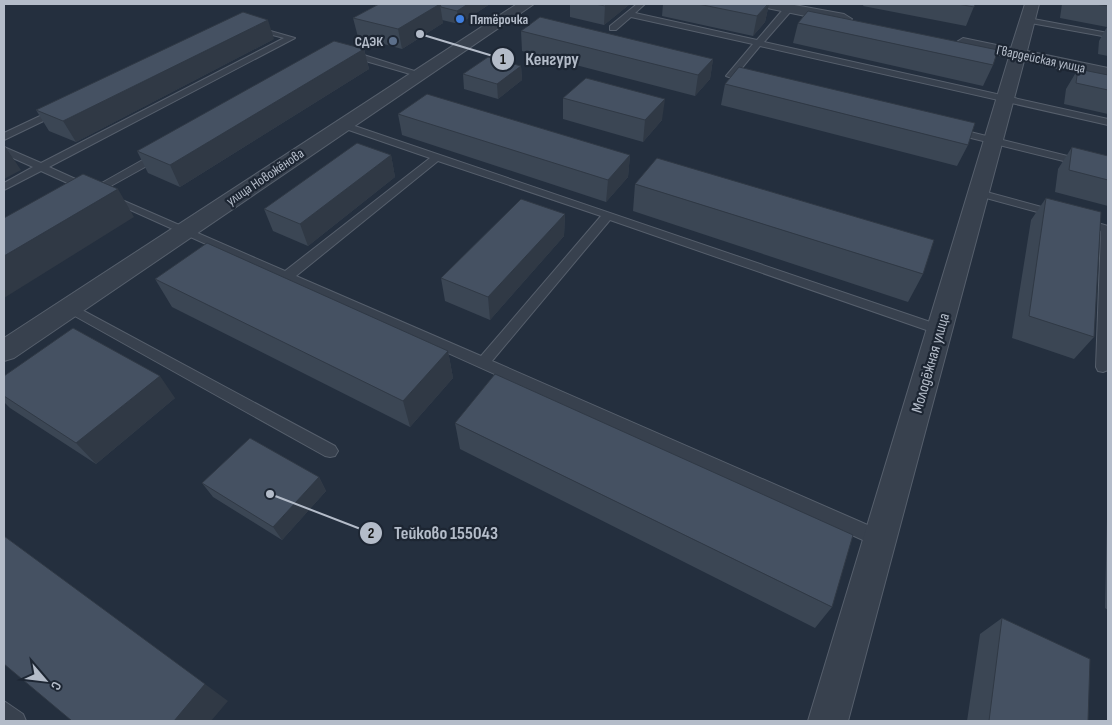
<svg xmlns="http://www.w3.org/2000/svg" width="1112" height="725" font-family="'Sofia Sans Condensed',sans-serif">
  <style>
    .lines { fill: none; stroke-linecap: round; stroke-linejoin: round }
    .service-casing { stroke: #565f6c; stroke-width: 2 }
    .minor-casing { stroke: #565f6c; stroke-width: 2 }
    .tertiary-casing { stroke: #565f6c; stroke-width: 2 }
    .service { fill: #38414e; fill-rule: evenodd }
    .minor { fill: #38414e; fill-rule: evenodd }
    .tertiary { fill: #38414e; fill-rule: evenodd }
    .wall { fill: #3b4654 }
    .shaded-wall { fill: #303945 }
    .building { fill: #455162; stroke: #303945 }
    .shop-dot { fill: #3f7fe0; stroke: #1d2633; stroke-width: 2 }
    .service-dot { fill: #5c6f8a; stroke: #1d2633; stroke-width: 2 }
    .labels { text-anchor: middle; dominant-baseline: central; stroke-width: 4.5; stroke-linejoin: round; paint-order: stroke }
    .far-poi-label { font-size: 14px; font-weight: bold; fill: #b4bcc9; stroke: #1d2633; text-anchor: start }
    .far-street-label { font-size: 14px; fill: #b4bcc9; stroke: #1d2633 }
    .street-label { font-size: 16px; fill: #b4bcc9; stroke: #1d2633 }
    .leader { fill: none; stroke: #b4bcc9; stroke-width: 2 }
    .callout-dot { fill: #b4bcc9; stroke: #1d2633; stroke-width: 2 }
    .mark-label { font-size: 15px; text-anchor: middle; font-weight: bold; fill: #111 }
    .callout-label { font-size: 18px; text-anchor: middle; font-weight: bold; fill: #b4bcc9; stroke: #1d2633; stroke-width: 4.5; stroke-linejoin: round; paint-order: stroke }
  </style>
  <rect width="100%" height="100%" fill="#242f3e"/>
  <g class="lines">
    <g class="service-casing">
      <path id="service" d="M637,4H645L635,13L757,40L786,6H792V10L764,42L1108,119V125L760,46L736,75L753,81L749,84L726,76L753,44L631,17L616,30H610V26Z
        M1028,18L1108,33V37L1025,22V18Z
        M253,26L295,38L49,167L91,186V189L155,153H163V157L91,197L86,194L89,191L83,190L41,171L4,190V183L33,167L4,154V147L41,163L284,38L253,30Z
        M345,51H351L424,74L417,76L345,55Z
        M57,108L62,111L60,113L4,140V133Z
        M343,122L945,327L947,330L945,333H935L610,220L492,361L886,533L888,539L886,545L880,547L874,545L106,199L111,196L115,197L285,271L430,158L340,127V123ZM438,161L601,216L481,356L296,276Z
        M954,128L1108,166V172L951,133V129Z
        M979,190L1060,212L1062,214L1056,217L975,195V191Z
        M1084,219L1108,226V370L1103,372L1098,371L1096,367L1101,231L1080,224L1078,222Z
        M69,303L335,446L338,451L335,456L330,457L325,456L64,310L63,307L64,304Z
        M4,701L23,714L26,721H4Z"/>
    </g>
    <g class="minor-casing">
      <path id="minor" d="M760,4H789L844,14L852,19L844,24L767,8Z
        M1025,4H1039L1027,51L1108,68V78L1024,61L848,721H808L1009,57L957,46L955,43L963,38L1011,48Z"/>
    </g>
    <g class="tertiary-casing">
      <path id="tertiary" d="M517,4H534L14,358L4,361V338Z"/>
    </g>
    <use href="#service" class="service"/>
    <use href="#minor" class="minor"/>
    <use href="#tertiary" class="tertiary"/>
  </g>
  <path class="wall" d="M379,4H490L459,24L442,20L443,23L402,49L358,37L353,18Z
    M570,4H630L604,25L570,17Z
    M663,4H769L765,22L753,36L662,16Z
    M864,4H975L966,26L863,6Z
    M1062,4H1108V56L1098,54L1099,41L1107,27L1060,18Z
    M798,23L993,65L983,86L793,43Z
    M521,31L713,59L710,79L695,96L522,51Z
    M274,39L76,142L49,131L36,110Z
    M364,49L369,69L180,187L148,173L137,151Z
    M521,66L522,80L498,99L464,89L463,74Z
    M1078,69L1108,75V114L1064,104L1066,89Z
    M725,84L968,145L957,166L721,105Z
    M563,98L662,120L643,142L563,119Z
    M398,114L630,155L628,177L606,202L402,135Z
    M1072,147L1108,156V206L1055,192L1058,169Z
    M391,155L395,177L308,246L273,231L264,209Z
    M635,184L923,274L908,302L633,211Z
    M1046,198L1094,337L1074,359L1012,338L1031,220Z
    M565,214L564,236L490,320L445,301L441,278Z
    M155,279L448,351L453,378L410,427L172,307Z
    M4,376L175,398L96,464L10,408L4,402Z
    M455,423L832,607L815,628L460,449Z
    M1108,473V610L1105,608Z
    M319,477L326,491L282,540L213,497L202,483Z
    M1002,618L1088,721H967L980,634Z"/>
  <path class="shaded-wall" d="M440,4L443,23L402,49L398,29Z
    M468,4H490L459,24L457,11Z
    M607,4H630L604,25L605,6Z
    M769,4L765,22L753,36L757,16Z
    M268,20L274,39L76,142L63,121Z
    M364,49L369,69L180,187L170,165Z
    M713,59L710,79L695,96L698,75Z
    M521,66L522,80L498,99L497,84Z
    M665,99L662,120L643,142L645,120Z
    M4,145L21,170L4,179Z
    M391,155L395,177L308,246L300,224Z
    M630,155L628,177L606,202L608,180Z
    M118,189L134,217L4,298V256Z
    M565,214L564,236L490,320L488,297Z
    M448,351L453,378L410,427L403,401Z
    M160,376L175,398L96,464L76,443Z
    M319,477L326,491L282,540L273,527Z
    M4,536L228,701L211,721H174Z"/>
  <path class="building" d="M379,4H440L398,29L353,18Z
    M439,4H468L457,11L441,7L440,4Z
    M595,4H607L605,6Z
    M698,4H768L757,16Z
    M958,4H975L974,7Z
    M1095,4H1108V6Z
    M808,11L998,50L993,65L798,23Z
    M243,12L268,20L63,121L36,110Z
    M540,17L713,59L698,75L521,31Z
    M334,41L364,49L170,165L137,151Z
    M488,57L521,66L497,84L463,74Z
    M739,67L975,123L968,145L725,84Z
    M1078,69L1108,75V90L1076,83Z
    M586,78L665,99L645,120L563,98Z
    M427,94L630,155L608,180L398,114Z
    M357,143L391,155L300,224L264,209Z
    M1072,147L1108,156V180L1069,170Z
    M657,158L934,240L923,274L635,184Z
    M83,174L118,189L4,256V218Z
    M1046,198L1101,212L1094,337L1029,316Z
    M521,199L565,214L488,297L441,278Z
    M207,243L448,351L403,401L155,279Z
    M73,328L160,376L76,443L4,396V376Z
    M495,374L853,535L832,607L455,423Z
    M250,438L319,477L273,527L202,483Z
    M4,536L205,684L174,721H72L4,664Z
    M1002,618L1090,659L1088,721H989Z"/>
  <circle class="shop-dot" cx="460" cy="19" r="5"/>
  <circle class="service-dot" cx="393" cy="41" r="5"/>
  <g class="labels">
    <g class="far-poi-label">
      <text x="470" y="19">Пятёрочка</text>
      <text x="383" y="41" text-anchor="end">СДЭК</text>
    </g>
    <g class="far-street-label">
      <text transform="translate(1041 59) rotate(12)">Гвардейская улица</text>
      <text transform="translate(265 177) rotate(-34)">улица Новожёнова</text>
    </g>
    <g class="street-label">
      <text transform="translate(931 363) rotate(-74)">Молодёжная улица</text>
    </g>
  </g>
  <path class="leader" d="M420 34L503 59M270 494L371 533"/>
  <g class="callout-dot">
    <circle cx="420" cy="34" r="5"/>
    <circle cx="270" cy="494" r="5"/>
    <circle cx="503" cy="59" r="12"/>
    <circle cx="371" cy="533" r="12"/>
  </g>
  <g class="mark-label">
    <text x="503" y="64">1</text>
    <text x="371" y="538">2</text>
  </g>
  <g class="callout-label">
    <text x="552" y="65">Кенгуру</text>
    <text x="446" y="539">Тейково 155043</text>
  </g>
  <rect width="1112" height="725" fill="none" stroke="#b4bcc9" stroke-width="10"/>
  <g transform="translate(45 680) rotate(118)" stroke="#1d2633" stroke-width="4" paint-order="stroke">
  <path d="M0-4L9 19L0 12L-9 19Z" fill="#b4bcc9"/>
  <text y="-8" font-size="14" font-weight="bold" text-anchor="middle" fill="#b4bcc9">С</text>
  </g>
</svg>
